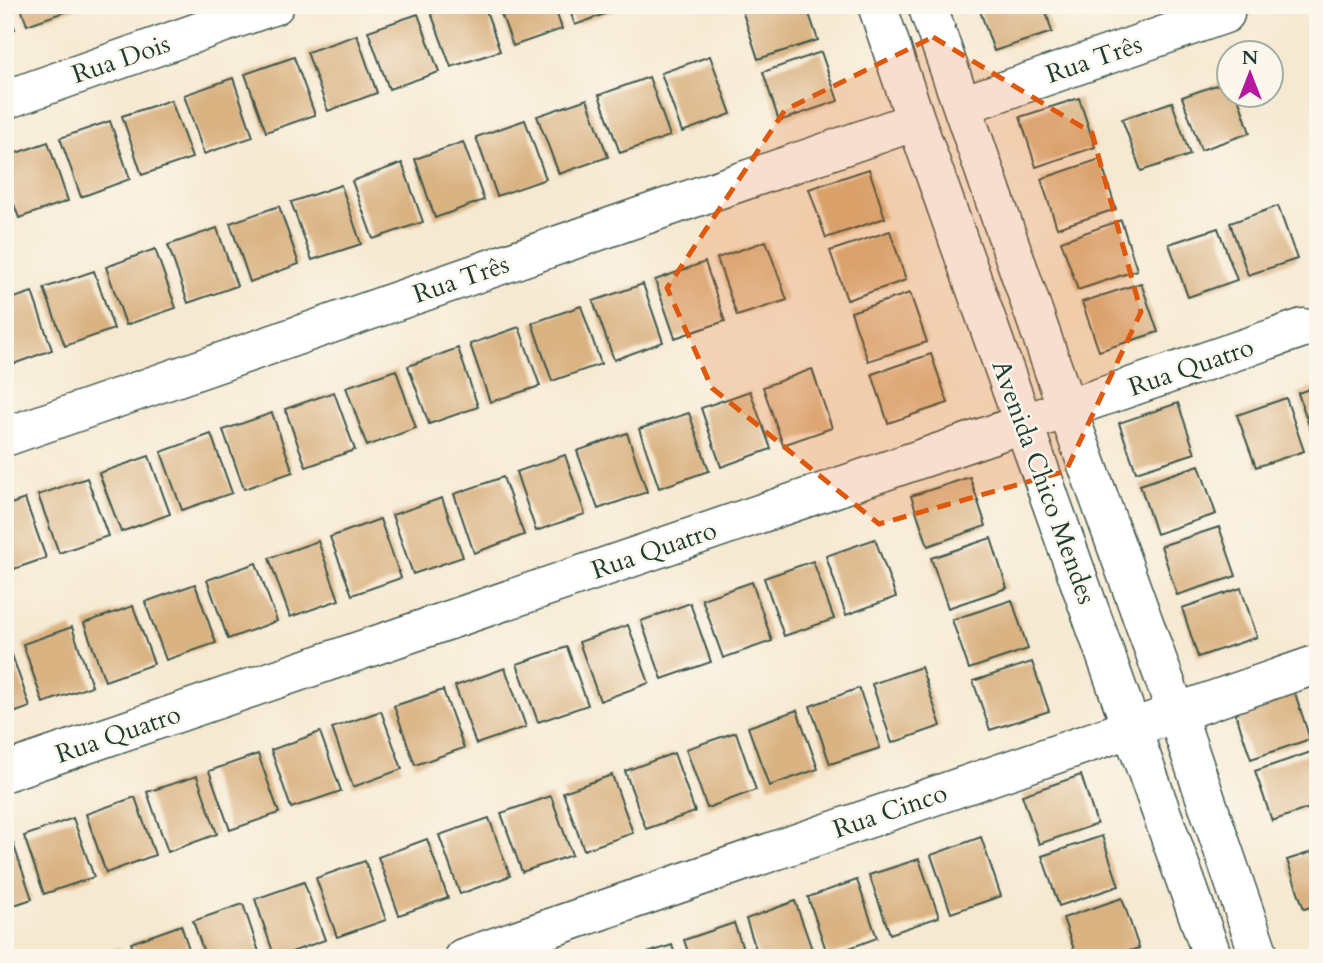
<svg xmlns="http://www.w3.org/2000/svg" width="1323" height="963" font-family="Cardo,serif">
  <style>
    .building { fill: #dab383 }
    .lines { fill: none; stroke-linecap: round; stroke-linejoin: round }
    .minor-casing { stroke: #3f574c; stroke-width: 41 }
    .minor { stroke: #fff; stroke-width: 38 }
    .marked { fill: #de580e; fill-opacity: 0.2; stroke: #de580e; stroke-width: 5; stroke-dasharray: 14 9; stroke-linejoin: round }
    .labels { text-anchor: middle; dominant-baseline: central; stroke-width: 5; stroke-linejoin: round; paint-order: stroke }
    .street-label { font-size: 26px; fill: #1f3d34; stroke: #fbf7ec }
  </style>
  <rect width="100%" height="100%" fill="#fbf7ec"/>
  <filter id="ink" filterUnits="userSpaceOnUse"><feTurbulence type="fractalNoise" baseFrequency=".0143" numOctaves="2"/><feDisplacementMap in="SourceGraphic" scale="14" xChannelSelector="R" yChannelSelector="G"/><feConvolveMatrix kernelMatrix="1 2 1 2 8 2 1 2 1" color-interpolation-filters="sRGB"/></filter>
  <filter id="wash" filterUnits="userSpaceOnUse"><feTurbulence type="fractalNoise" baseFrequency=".00686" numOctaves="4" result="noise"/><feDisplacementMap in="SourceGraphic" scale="28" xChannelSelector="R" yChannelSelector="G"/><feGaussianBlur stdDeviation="1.57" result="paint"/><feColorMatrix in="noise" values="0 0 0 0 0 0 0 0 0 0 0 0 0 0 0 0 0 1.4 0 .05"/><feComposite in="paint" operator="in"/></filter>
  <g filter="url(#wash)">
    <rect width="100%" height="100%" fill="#f6e9d2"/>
    <g id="blocks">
      <path class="building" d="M5,5L15,29L5,33Z
        M20,5H75L76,8L27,25Z
        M442,5H484L500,51L451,67L430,10Z
        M498,5H554L562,29L513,46Z
        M568,5H623L624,7L575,25Z
        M757,5H806L818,40L758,59L742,10Z
        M978,5H1044L1052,32L994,51Z
        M418,14L439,72L389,89L368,31Z
        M357,35L377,93L328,111L307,52Z
        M821,52L838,101L779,121L763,72Z
        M710,56L731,114L682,132L661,73Z
        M294,57L315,115L266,132L245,74Z
        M649,77L670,136L620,153L599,95Z
        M233,78L253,137L204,154L184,95Z
        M1228,81V94H1237L1250,133L1201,150L1182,97Z
        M1079,98L1095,147L1036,167L1020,117Z
        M587,99L608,157L559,174L537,116Z
        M171,100L192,158L142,175L122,116Z
        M1172,102L1190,155L1141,171L1122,119Z
        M525,120L546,179L497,196L476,137Z
        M110,121L130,179L81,197L60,138Z
        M48,142L68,201L19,218L5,179V157Z
        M463,142L484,200L435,218L415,159Z
        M1100,159L1116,209L1057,228L1041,179Z
        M402,163L423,222L373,239L352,181Z
        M869,169L885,218L826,238L809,189Z
        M341,185L361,244L312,260L291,202Z
        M279,206L299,264L250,282L230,223Z
        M1278,206L1297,259L1248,275L1230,223Z
        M1121,220L1137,270L1078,290L1061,241Z
        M217,228L237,286L188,303L168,245Z
        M1218,228L1237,280L1188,297L1169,244Z
        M890,231L906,280L847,300L830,251Z
        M766,241L787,300L737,316L717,258Z
        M155,249L176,308L126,325L106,267Z
        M705,262L725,321L675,338L655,280Z
        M94,271L114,329L65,346L44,288Z
        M1141,283L1158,332L1099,351L1082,302Z
        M643,284L663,342L614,360L593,301Z
        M32,292L52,350L5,367V301Z
        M910,293L927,342L868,361L851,312Z
        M581,306L601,364L552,381L532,323Z
        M519,327L540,386L490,402L470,344Z
        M458,348L478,407L429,424L408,366Z
        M931,354L948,403L888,423L872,374Z
        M812,369L832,428L783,445L763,387Z
        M396,370L416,428L367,446L346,387Z
        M1318,386V449H1317L1298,393Z
        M750,391L771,449L721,467L701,408Z
        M334,392L355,450L306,467L285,409Z
        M1286,398L1304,451L1256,467L1237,415Z
        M1178,403L1195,453L1136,472L1119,423Z
        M272,413L293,472L244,489L223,430Z
        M689,413L709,471L659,488L639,429Z
        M627,433L647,492L598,509L577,451Z
        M211,434L232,493L182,510L161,452Z
        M565,455L585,514L536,531L516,472Z
        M149,456L170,514L121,532L99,473Z
        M1199,465L1216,514L1156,534L1140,485Z
        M503,477L524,535L474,553L454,494Z
        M970,477L986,526L928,546L911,496Z
        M87,478L108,536L59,553L38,495Z
        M442,498L463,557L413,574L392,515Z
        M25,499L46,558L5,572V506Z
        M380,519L401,578L352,595L330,537Z
        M1219,527L1236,576L1177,595L1161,546Z
        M991,538L1007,588L948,608L931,558Z
        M875,539L896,597L846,615L826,556Z
        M318,541L339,600L290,617L269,558Z
        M813,561L834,619L784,636L764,578Z
        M256,563L277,621L228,639L207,580Z
        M752,582L772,641L723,658L702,599Z
        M195,584L216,643L166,660L145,602Z
        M1241,588L1257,637L1198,657L1182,608Z
        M1012,600L1028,649L969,669L952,620Z
        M690,603L711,662L662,679L641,621Z
        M133,606L154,664L105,681L84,623Z
        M628,625L649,683L600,701L579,642Z
        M72,627L92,686L43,703L23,644Z
        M567,647L588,705L538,722L517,664Z
        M10,649L30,707L5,716V650Z
        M1032,662L1049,711L990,730L973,681Z
        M921,667L941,726L892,743L872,684Z
        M505,668L526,727L476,744L455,686Z
        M859,688L880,748L830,764L810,706Z
        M443,690L464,748L415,765L394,706Z
        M1294,690L1310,739L1251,759L1234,709Z
        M797,710L818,769L769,786L748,727Z
        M381,711L402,769L353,787L332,728Z
        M320,732L341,791L291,808L271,750Z
        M736,732L756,790L707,808L686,749Z
        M1314,751L1318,762V805L1272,821L1255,771Z
        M674,753L695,812L646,829L625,771Z
        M258,754L279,813L230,830L209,771Z
        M612,775L633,833L584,850L563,792Z
        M1081,775L1097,824L1039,844L1022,795Z
        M197,776L217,834L168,852L147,792Z
        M551,796L572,855L522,872L501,813Z
        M135,797L155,855L106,873L86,814Z
        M73,818L94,877L44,894L24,836Z
        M489,818L510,876L460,894L439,835Z
        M1102,836L1119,886L1059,906L1042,856Z
        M981,837L1001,896L951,913L931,855Z
        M427,839L448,898L399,915L378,857Z
        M12,840L32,899L5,908V842Z
        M1318,850V905L1304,909L1287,860Z
        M919,859L939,917L890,934L869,875Z
        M365,861L386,920L337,937L316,878Z
        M857,880L877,938L828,956L808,897Z
        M304,882L325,940L275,958L255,899Z
        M1122,898L1139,948L1108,958H1077L1063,918Z
        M795,901L815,958H759L746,919Z
        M243,904L261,958H206L193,921Z
        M734,923L746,958H690L684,940Z
        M181,925L192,958H137L131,943Z
        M672,945L676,958H635V957Z
        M119,947L123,958H90L89,957Z"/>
    </g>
  </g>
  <g filter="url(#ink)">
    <use href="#blocks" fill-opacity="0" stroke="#3f574c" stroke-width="2"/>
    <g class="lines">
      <g class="minor-casing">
        <path id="minor" d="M877,5L916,121L1213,958
          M927,5L1067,409L1174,706L1260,958
          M5,100L275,5
          M963,105L1225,14
          M5,437L916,121
          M5,772L1303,328
          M463,958L1318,664"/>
      </g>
      <use href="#minor" class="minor"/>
    </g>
  </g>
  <path class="marked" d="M933,37L1092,133L1141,312L1066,471L879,524L712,388L667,288L785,110Z"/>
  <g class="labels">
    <g class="street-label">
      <text transform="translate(121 59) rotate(-19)">Rua Dois</text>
      <text transform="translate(1094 59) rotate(-19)">Rua Três</text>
      <text transform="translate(461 279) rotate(-19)">Rua Três</text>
      <text transform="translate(1191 367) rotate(-19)">Rua Quatro</text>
      <text transform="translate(1044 482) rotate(70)">Avenida Chico Mendes</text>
      <text transform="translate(654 550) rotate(-19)">Rua Quatro</text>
      <text transform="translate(118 734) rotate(-19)">Rua Quatro</text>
      <text transform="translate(890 811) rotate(-19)">Rua Cinco</text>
    </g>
  </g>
  <rect width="1323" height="963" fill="none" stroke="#fbf7ec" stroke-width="28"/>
  <g transform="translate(1250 74)"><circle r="33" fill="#fbf7ec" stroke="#a3ada2" stroke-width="2"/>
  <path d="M0-5L12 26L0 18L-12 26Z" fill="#b5179e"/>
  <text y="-10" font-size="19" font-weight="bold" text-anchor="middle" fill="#1f3d34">N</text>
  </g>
</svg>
